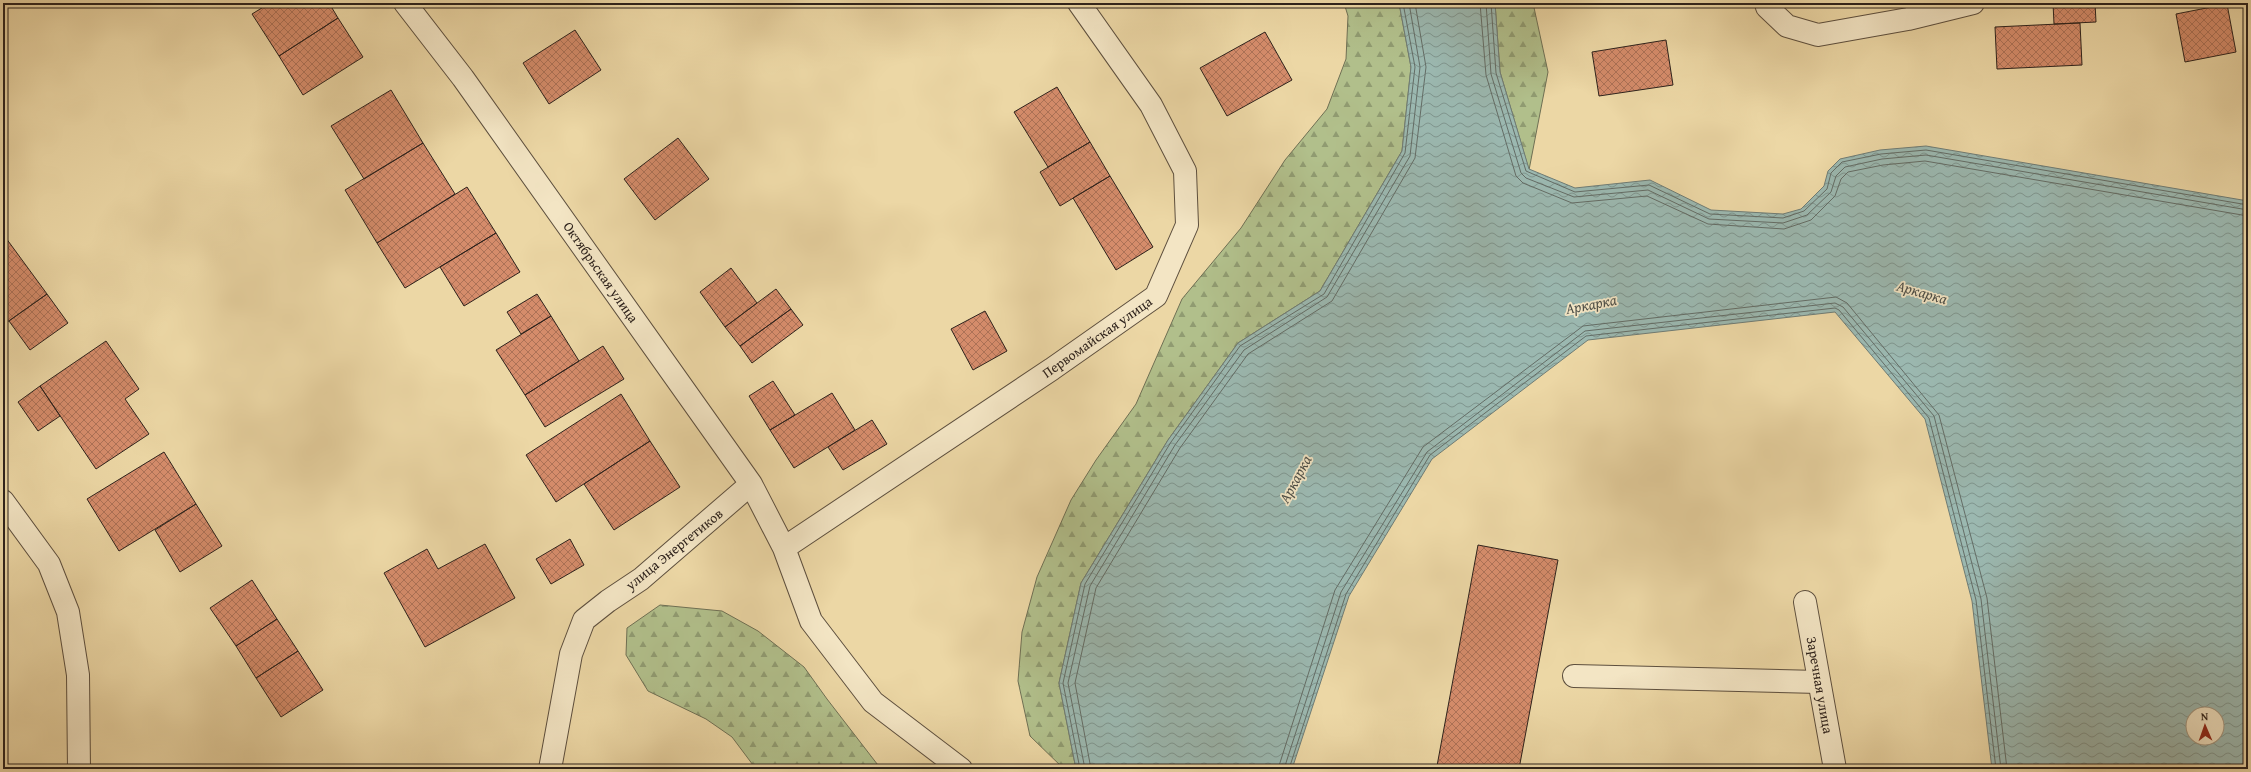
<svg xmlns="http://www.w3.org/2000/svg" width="2251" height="772" font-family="'Gentium Book Plus',serif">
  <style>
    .forest { fill: url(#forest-firs); stroke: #6f7054 }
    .water { fill: url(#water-waves); stroke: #6f7c75; fill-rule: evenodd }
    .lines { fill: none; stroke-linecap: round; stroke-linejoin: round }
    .shore { stroke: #646d66; stroke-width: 1 }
    .building { fill: url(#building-cross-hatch); stroke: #2d221c }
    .lane-casing { stroke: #5d4f3e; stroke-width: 24 }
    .street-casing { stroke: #5d4f3e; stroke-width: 24 }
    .lane { stroke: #f3e5c4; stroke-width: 22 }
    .street { stroke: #f3e5c4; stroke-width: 22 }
    .labels { text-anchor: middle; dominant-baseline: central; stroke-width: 3.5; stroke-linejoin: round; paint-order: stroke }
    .street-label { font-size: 14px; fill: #2d221c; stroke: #f3e5c4 }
    .water-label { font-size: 15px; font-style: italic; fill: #4e4f48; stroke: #f3e5c4 }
  </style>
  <defs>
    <pattern id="forest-firs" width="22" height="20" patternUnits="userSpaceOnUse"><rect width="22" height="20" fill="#b1bf8b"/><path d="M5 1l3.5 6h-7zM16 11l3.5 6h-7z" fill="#909b71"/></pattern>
    <pattern id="water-waves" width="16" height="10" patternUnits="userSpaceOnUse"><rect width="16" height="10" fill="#9bb8b0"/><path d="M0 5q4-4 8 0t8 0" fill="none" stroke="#7f958e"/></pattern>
    <pattern id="building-cross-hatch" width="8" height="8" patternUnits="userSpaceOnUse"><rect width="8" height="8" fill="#d58c6b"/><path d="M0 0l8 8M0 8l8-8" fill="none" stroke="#ad7257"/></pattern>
  </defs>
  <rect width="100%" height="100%" fill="#ecd7a5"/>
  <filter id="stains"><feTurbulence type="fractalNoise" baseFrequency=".005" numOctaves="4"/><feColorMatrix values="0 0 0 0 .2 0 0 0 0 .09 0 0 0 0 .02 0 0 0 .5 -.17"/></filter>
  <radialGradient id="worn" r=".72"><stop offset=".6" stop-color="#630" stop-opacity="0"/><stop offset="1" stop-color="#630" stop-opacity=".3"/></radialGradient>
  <path class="forest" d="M1344,3H1399L1411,67L1402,151L1320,291L1238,343L1168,440L1081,583L1059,683L1076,769H1064L1030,736L1018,681L1022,632L1037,577L1071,500L1096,460L1136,404L1182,299L1241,228L1285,160L1327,109L1346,59L1348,16Z
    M1495,3H1533L1548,72L1529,170L1500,72Z
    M660,605L722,611L758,631L804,667L827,699L881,769H756L732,737L706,719L648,691L626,655L627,628Z"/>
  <path class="water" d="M1399,3H1495L1500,72L1529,169L1575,188L1650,180L1711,210L1783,214L1801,209L1824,186L1828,171L1840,159L1880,150L1926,146L2248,201V769H1992L1972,601L1925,419L1835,312L1588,340L1432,459L1349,596L1292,769H1076L1059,683L1081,583L1168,440L1238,343L1320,291L1402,151L1411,67ZM2193,714H2217V738H2193Z"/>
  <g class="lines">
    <path class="shore" d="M1480,3L1486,75L1516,176L1523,183L1572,203L1647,196L1708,224L1784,229L1811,220L1835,196L1841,179L1848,172L1883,165L1925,161L2248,216
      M1486,3L1491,74L1521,173L1526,178L1574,197L1648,190L1709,219L1783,223L1807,215L1831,192L1836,176L1845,167L1882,159L1926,155L2248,210
      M1491,3L1496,73L1526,171L1575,192L1649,185L1710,214L1783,218L1804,211L1827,189L1831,173L1842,162L1881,154L1926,150L2248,205
      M1080,769L1063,683L1085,584L1171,442L1240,346L1324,294L1405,153L1415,67L1403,3
      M1085,769L1068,683L1090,586L1175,445L1244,350L1327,297L1410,156L1420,67L1409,3
      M1091,769L1075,683L1096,588L1180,448L1248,354L1332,301L1415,158L1426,67L1415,3
      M1278,769L1335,590L1423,447L1583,326L1836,297L1847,303L1939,415L1987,598L2007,769
      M1284,769L1341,592L1427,452L1585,331L1835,303L1843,307L1934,416L1981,599L2001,769
      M1289,769L1346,594L1430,455L1586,336L1835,308L1839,310L1929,418L1976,600L1996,769"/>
  </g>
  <path class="building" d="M270,3H329L338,18L279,56L252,14Z
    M2053,3H2095L2096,22L2054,24Z
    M2227,4L2236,52L2185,62L2176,14Z
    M338,18L363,57L303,95L279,56Z
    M2080,23L2082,65L1997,69L1995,27Z
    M575,30L601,70L549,104L523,63Z
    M1265,32L1292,80L1227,116L1200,68Z
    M1666,40L1673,85L1599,96L1592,52Z
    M1057,87L1090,142L1048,167L1014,112Z
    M391,90L423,143L364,179L331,126Z
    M678,138L709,179L655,220L624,179Z
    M1090,142L1110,176L1060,206L1040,172Z
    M423,143L455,194L377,243L345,190Z
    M1110,176L1153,247L1116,270L1073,198Z
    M467,187L496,233L405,288L377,243Z
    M496,233L520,272L464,306L440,267Z
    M3,234L47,294L3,325Z
    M731,268L757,303L725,327L700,292Z
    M776,289L791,309L740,346L725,327Z
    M47,294L68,323L30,350L9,321Z
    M537,294L551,316L521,334L507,312Z
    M791,309L803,325L752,363L740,346Z
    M985,311L1007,351L973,370L951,329Z
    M551,316L579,361L525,395L496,350Z
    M106,341L139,389L125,399L149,434L96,469L40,386Z
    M603,346L624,379L545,427L525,395Z
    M773,381L795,415L770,430L749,396Z
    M40,386L60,416L38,431L18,402Z
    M832,393L855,430L794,468L770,430Z
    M621,394L650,441L556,502L526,455Z
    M872,420L887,444L843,470L828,447Z
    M650,441L680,487L614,530L584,484Z
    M164,452L196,504L119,551L87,499Z
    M196,504L222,546L180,572L155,530Z
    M570,539L584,565L551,584L536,559Z
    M485,544L515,598L425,647L384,573L427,549L438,569Z
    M1478,545L1558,560L1519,769H1452L1437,766Z
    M252,580L277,619L236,646L210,608Z
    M277,619L298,651L256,678L236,646Z
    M298,651L323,690L281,717L256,678Z"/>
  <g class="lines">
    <g class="lane-casing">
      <path id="lane" d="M1574,676L1819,682"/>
    </g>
    <g class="street-casing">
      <path id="street" d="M405,3L463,78L751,484L784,548L811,621L873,702L961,769
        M1766,3L1767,7L1787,26L1818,35L1908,19L1973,3
        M3,501L49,564L68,612L78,675L79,769
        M784,548L1052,369L1156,296L1187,225L1185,171L1151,105L1079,3
        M1805,602L1835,769
        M550,769L571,654L584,620L608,601L641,579L751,484"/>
    </g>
    <use href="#lane" class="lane"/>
    <use href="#street" class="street"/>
  </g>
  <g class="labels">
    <g class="street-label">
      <text transform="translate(601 272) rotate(55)">Октябрьская улица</text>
      <text transform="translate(1097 337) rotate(-35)">Первомайская улица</text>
      <text transform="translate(674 549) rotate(-39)">улица Энергетиков</text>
      <text transform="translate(1820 685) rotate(80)">Заречная улица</text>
    </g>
    <g class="water-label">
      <text transform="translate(1922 292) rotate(16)">Аркарка</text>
      <text transform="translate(1591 304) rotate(-11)">Аркарка</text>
      <text transform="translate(1295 479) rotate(-62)">Аркарка</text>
    </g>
  </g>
  <rect width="2251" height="772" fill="none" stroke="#ecd7a5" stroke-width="16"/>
  <rect x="4" y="4" width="2243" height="764" fill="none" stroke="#2d221c" stroke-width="2"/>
  <rect x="8" y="8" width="2235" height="756" fill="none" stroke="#2d221c"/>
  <g transform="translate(2205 726) rotate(358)"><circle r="19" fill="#f3e5c4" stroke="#a49781"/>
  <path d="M0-3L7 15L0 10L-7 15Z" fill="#8f2418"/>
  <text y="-6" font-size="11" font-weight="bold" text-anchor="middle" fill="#2d221c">N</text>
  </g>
  <rect width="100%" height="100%" filter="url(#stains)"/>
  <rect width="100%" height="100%" fill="url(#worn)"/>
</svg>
